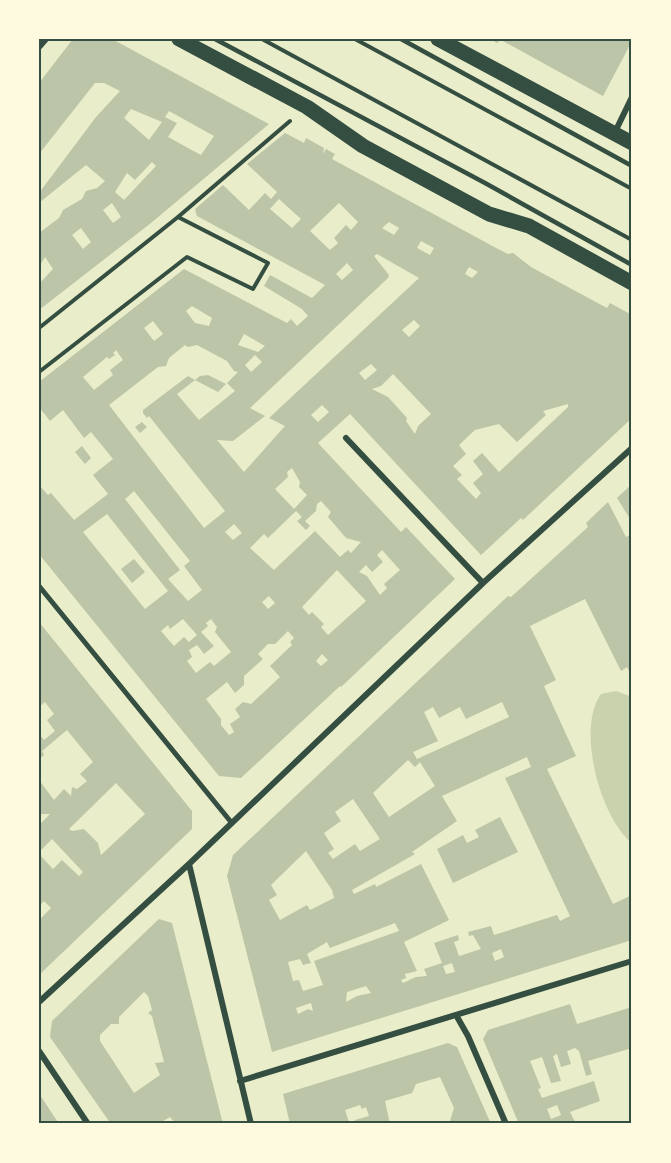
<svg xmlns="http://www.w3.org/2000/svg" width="671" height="1163" font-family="Ubuntu,sans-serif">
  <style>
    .green { fill: #cad2ad }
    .building { fill: #bcc5a7; fill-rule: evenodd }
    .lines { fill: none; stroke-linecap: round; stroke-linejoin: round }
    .path { stroke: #344e41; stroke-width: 4 }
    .service { stroke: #344e41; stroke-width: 4.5 }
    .pedestrian { stroke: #344e41; stroke-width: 5 }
    .minor { stroke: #344e41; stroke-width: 6 }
    .primary { stroke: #344e41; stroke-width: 15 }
    .neatline { fill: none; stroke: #344e41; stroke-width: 2 }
  </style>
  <rect width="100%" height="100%" fill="#e9edc9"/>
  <path class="green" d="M616,691L632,697V843C600,818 576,728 601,694Z"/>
  <path class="building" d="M73,39H112L269,124L151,223L39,310V284L53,269L45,257L39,267V233L59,218L63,210L82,199L86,191L97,188L105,181L86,165L39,203V193L96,117L120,91L104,83H95L39,154V83ZM131,109L162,122L149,140L124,118ZM169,111L214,136L201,155L168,137L177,123L165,117ZM152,162L156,166L124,200L115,192L127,173L135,180ZM112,203L121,217L113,223L103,210ZM81,228L91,242L83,249L72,235Z
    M490,39H632V41L603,96L501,40L497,43Z
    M285,133L304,143L306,138L324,148L323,154L326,149L335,154L332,159L498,249L508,254L513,253L531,267L607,308L610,303L632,315V418L523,520L521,518L481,555L350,414L318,443L401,532L406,527L455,579L341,687L340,686L241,778L219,776L39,554V485L48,495L51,493L74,520L108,494L93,475L113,459L91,432L84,438L63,410L50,421L39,407V382L184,269L287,323L291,319L297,326L308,316L302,309L264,286L270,275L312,298L325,285L197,216L195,209L223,185L249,210L265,193L271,199L277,192L247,164ZM279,199L301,219L292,228L270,209ZM339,203L358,222L351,230L346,225L334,238L338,243L330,250L310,231ZM389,222L399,228L394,235L382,228ZM421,241L434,248L430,255L417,248ZM377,254L419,278L269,418L285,426L244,472L217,440L233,441L265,416L250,408L388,278L389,275L374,256ZM347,263L353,270L342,280L336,274ZM469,267L478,272L472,278L465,274ZM192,306L212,318L209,326L195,323L186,311ZM414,320L420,326L409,337L402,330ZM153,321L163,334L154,341L144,328ZM244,334L265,346L258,352L238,345ZM185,345L188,347L197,345L227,361L234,371L238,372L227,383L235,391L199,420L177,394L195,380L188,376L143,410V413L147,418L149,416L225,511L204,528L109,405L158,367L166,366L169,358ZM116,350L123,360L110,370L113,375L94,390L83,377L107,357L109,359L115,355L113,353ZM255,355L262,362L251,372L245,365ZM371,364L377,370L365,380L359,373ZM393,374L431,414L418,426L415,434L406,421L407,418L388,397L372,389L381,386ZM568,404V407L499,472L482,453L473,461L483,474L473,483L481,493L476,499L457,479L462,475L453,466L466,454L459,445L475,430L499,424L517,442L546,415L543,411ZM322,405L329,412L318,422L311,415ZM292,468L300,482L299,487L307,495L294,509L275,489L288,477L287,472ZM134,491L190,561L184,566L202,590L188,601L168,579L180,570L125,499ZM321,501L331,512L328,517L346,538L361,542L351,553L348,550L340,557L315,531L274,570L250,548L264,534L268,538L296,511L302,517L297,521L306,530L310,526L305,521L316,511L317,504ZM107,514L168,591L145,609L83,532ZM234,524L242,533L233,540L225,532ZM382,550L400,570L384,584L387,588L380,595L367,576L359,572L366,565L372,572L383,562L377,555ZM337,570L366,601L328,635L321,627L324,624L312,612L309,615L302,607ZM269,596L275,603L268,609L262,602ZM183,619L197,635L189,642L184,637L174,646L161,631L168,625L170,629ZM211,619L217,627L215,632L231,652L214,666L210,662L196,673L187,661L192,657L189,650L197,645L204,654L214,646L201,632L208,626L206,623ZM288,631L294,638L290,642L292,645L270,666L280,677L251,704L243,702L235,709L240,717L230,724L234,732L229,735L221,725V719L206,699L227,682L235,693L244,685V676L263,659L258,654L268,644H275ZM322,654L328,660L321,666L316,661Z
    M208,375L226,384L218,392L195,380L200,376Z
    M142,422L147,427L140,433L135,427Z
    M82,446L91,458L85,464L75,452Z
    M632,484V522L617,498Z
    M608,502L626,537L632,534V677L627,667L621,671L585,599L530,626L556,680L544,686L576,756L547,769L613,904L632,895V940L272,1052L227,876L233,855L508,596L511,597L588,527L586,523ZM502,702L509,717L417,759L413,752L438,741L424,712L433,707L439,718L460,707L466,719ZM527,757L531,767L505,778L570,916L560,921L557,915L494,935L491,926L468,932L469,936L473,935L481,949L459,956L454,942L459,940L458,935L434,943L442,963L424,969L427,976L416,977L403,983L401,980L406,978L405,974L417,971L404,942L449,920L421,864L376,887L375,884L354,894L352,890L415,854L412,852L457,821L442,796ZM408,760L415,767L420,762L435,786L389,817L373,793ZM353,799L380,839L360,851L355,844L333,859L328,853L334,849L324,833L341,821L335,812ZM306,851L332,890L334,898L310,910L307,905L280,920L269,900L277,895L271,885ZM395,923L399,931L314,961L323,985L303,991L299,980L293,981L288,962L300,959L303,965L311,963L307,954L327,942L330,948ZM501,949L504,957L495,961L492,953ZM452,963L455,972L446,974L443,966ZM366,986L371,993L357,996L346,1002L347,992ZM311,1003L313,1011L308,1009L298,1014L296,1008Z
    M134,559L145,572L132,583L121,569Z
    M39,622L192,811V829L39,975V920L51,908L44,901L39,906V854L53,869L62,860L79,876L83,872L52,839L39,852V825L50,814H39V780L54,800L64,789L71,796L72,787L77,789L87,781L80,774L93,762L67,730L42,751L44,755L39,759V734L44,740L55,731L47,720L54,714L45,702L39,707ZM116,783L145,814L101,855L98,843L84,829L72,831L69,829Z
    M500,817L518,852L453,883L437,849L463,835L467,843L479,837L475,830Z
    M159,919L172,923L223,1124H176L170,1117L158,1124H111L50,1037L52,1021ZM144,992L148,996L152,1010L148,1013L152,1016L164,1062L155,1063L160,1075L134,1093L100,1041V1035L111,1024H119V1017Z
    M570,1004L577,1024L632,1007V1048L588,1061L592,1074L586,1076L579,1051L575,1048L567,1051L571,1064L561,1067L557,1054L553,1056L561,1081L551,1083L542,1057L530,1061L541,1088L538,1089L542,1098L594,1081L600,1101L570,1112L576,1124H519L483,1039L488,1030ZM557,1105L561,1115L551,1119L547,1109Z
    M448,1043L457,1047L491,1124H449L454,1108L440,1077L416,1084L412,1093L385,1101L390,1124H356L355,1120L369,1116L366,1107L362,1109L360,1105L345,1110L349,1122L342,1124H290L283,1094Z
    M39,1095L42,1098L59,1124H39Z"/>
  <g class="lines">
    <path class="path" d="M262,39L632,240
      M355,39L632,189
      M39,328L178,217L290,121
      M39,372L187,257L253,289L268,263L178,217"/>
    <path class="service" d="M215,39L485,183L632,265
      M401,39L632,166"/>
    <path class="pedestrian" d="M39,586L231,822"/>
    <path class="minor" d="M39,47L46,39
      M615,132L632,97
      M346,438L483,583
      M189,864L251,1124
      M39,1002L189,864L483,583L632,448
      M456,1015L468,1036L506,1124
      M39,1051L88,1124
      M240,1081L632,961"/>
    <path class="primary" d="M179,39L307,107L363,146L489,214L529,226L632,283
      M438,39L632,143"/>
  </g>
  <rect width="671" height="1163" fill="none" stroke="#fefae0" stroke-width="81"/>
  <rect x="40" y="40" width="590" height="1082" class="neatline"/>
</svg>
